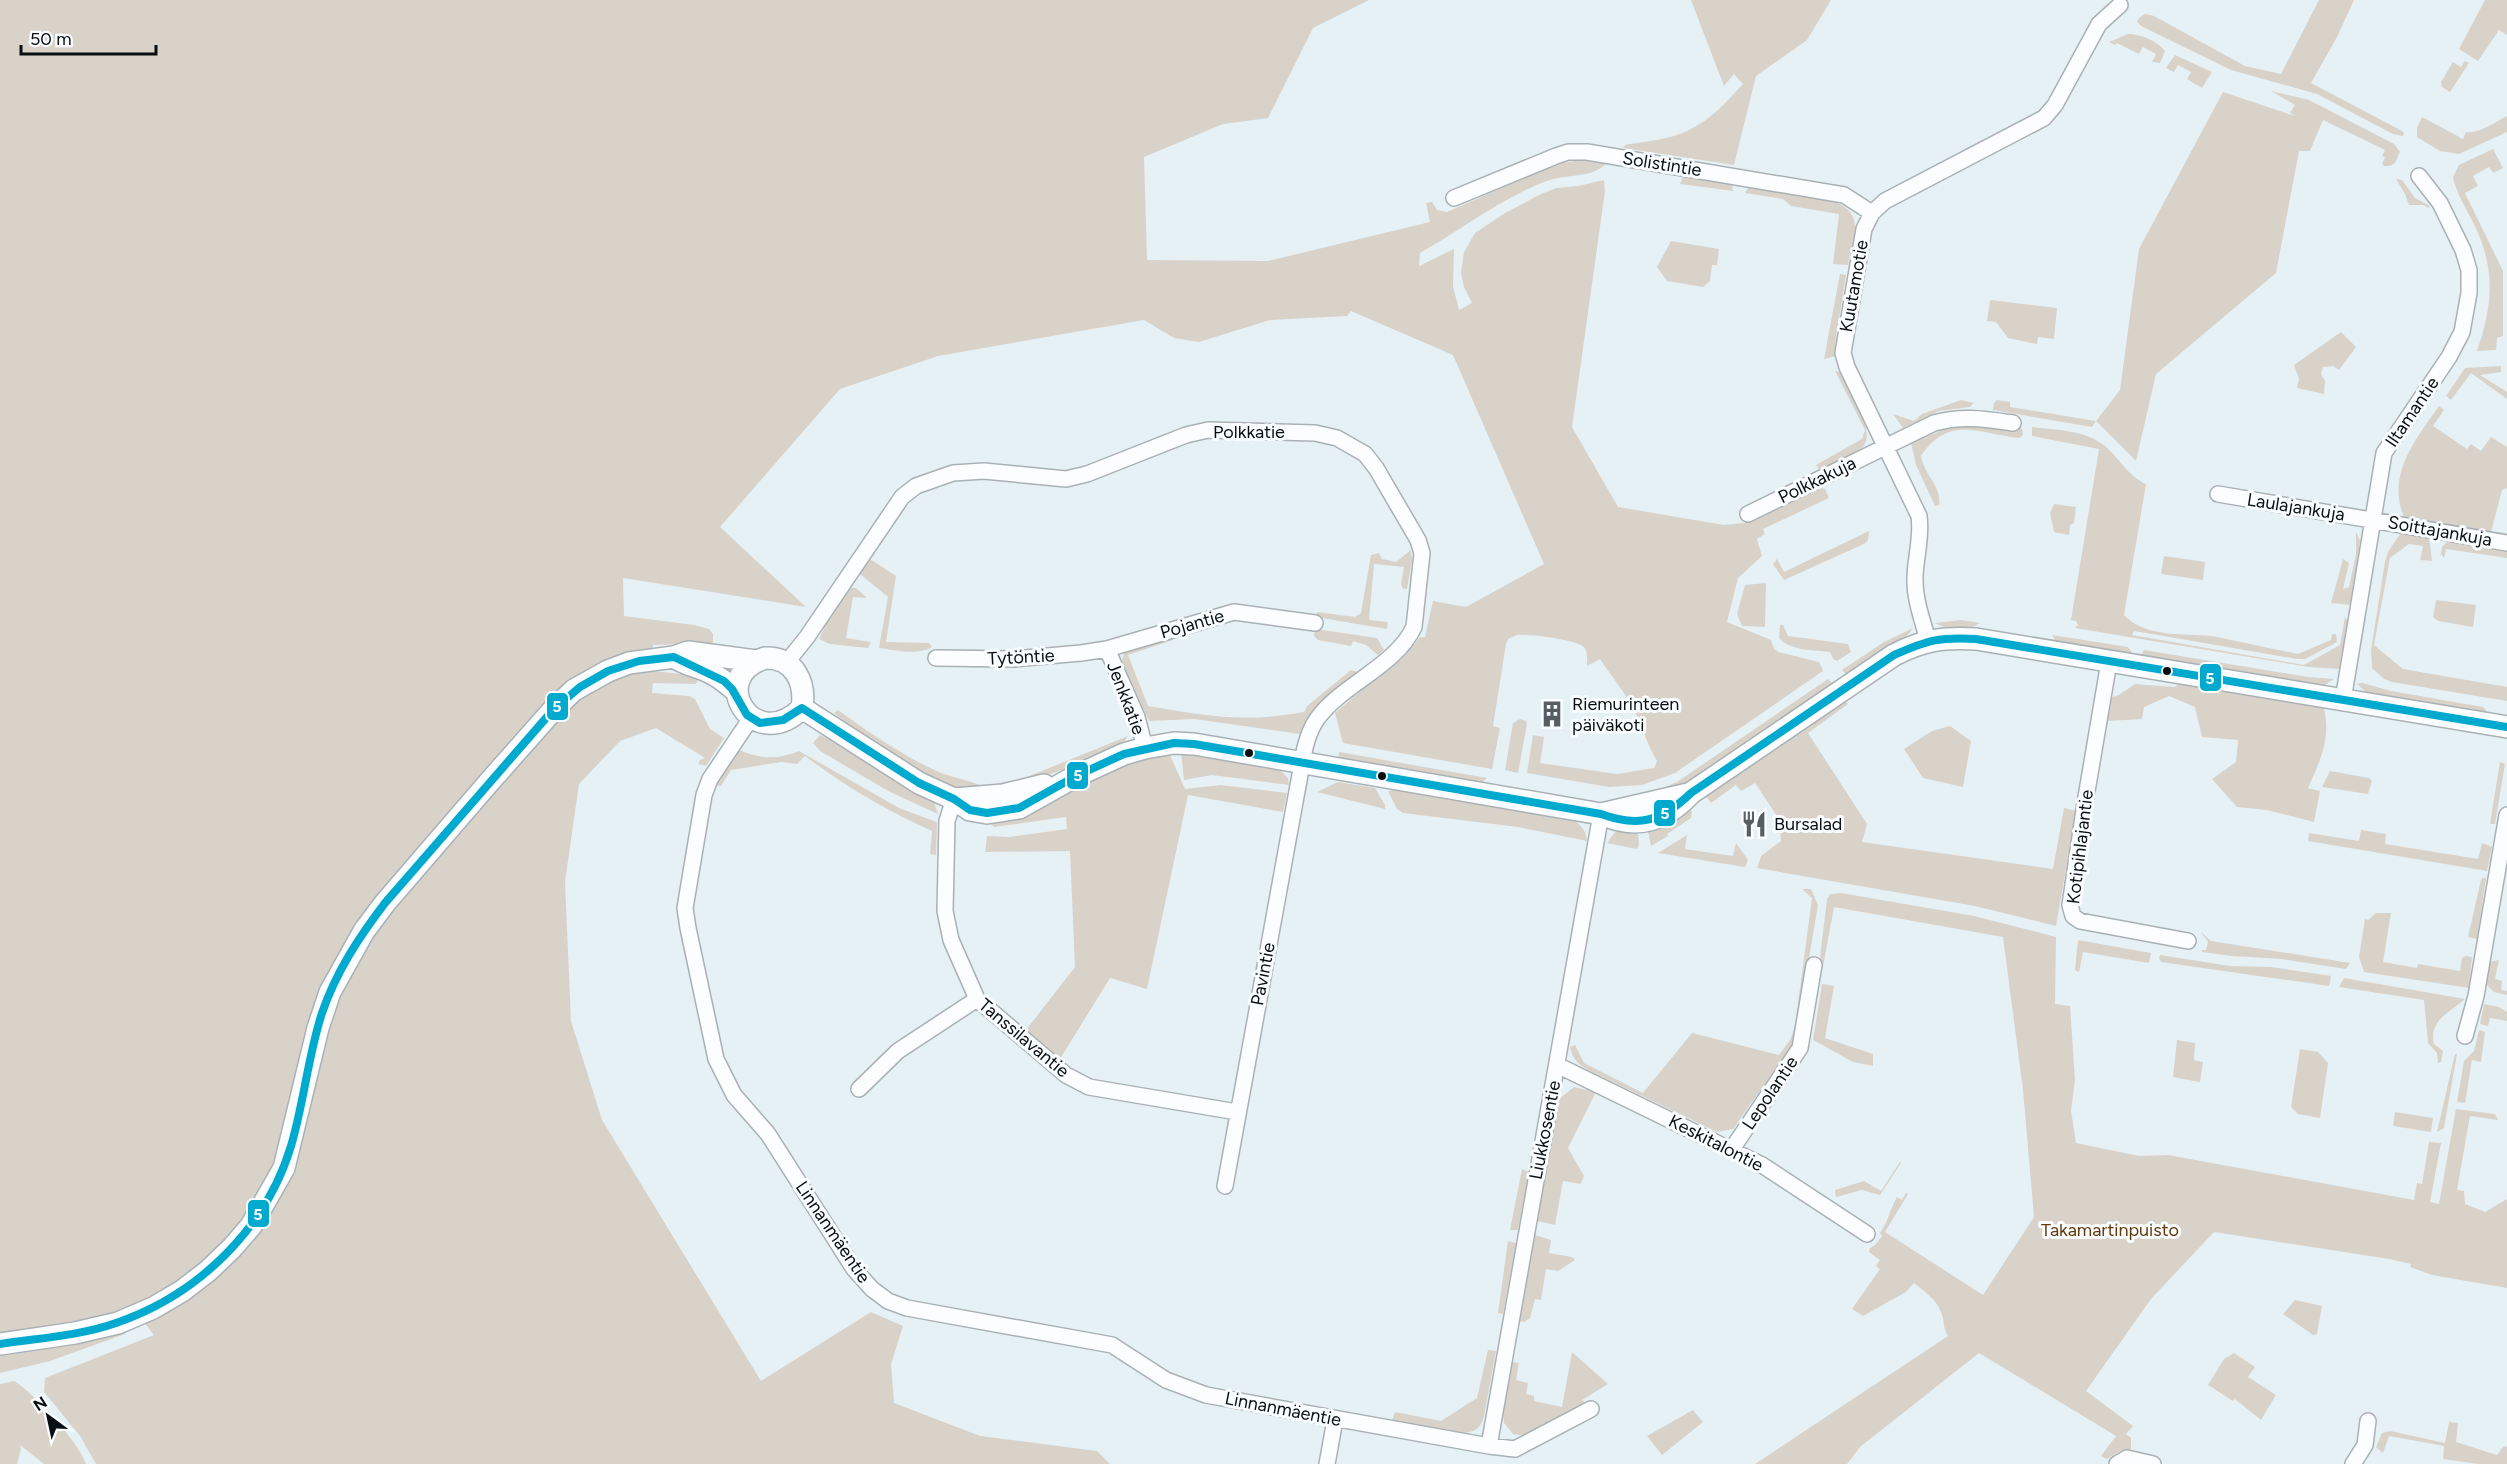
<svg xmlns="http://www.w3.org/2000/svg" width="2507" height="1464" font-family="Figtree,sans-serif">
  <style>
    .green { fill: #d9d2c9 }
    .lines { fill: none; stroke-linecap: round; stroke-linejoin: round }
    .street-casing { stroke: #a9b1b5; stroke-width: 18 }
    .secondary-casing { stroke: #a9b1b5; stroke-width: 24 }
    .street { stroke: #fbfdfe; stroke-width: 15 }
    .secondary { stroke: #fbfdfe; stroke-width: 21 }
    .bus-1-casing { stroke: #f9fdff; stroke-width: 12 }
    .bus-1 { stroke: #00a9ce; stroke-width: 8 }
    .bus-dot { fill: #090f12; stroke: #f9fdff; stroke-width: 2 }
    .labels { text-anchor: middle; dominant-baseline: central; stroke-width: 6; stroke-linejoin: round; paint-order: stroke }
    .street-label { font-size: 18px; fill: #090f12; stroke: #f9fdff }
    .poi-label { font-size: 18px; fill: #090f12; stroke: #f9fdff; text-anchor: start }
    .park-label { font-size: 18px; fill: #633908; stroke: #f9fdff }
    .line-badge { stroke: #f9fdff; stroke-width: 2 }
    .badge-label { font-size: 16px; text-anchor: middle; font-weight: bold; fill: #fff }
  </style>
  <rect width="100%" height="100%" fill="#e6f1f6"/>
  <path class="green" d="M0,0H1369L1313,28L1268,118L1223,124L1144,157L1147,260L1268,261L1430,222L1426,203L1432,202L1437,210L1447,212L1556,164L1581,160L1607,163C1593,178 1568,174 1550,180C1507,194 1460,231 1420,253L1419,266L1454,249L1453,286L1459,310L1472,303L1464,287L1461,273L1464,252L1475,233L1505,213L1539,195L1556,188L1578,186L1604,180L1605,191L1572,427L1618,507L1724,525L1752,522L1820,487L1825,489L1829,498L1763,529L1765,534L1757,539L1762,556L1738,578L1727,622L1771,640L1774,649L1779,652L1819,662L1823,671L1675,773L1642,785L1609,787L1527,773L1533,735L1544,737L1540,763L1617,774L1654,768L1657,761C1647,745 1643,727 1634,710C1625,692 1611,676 1600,659L1587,666C1587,661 1588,652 1584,647C1578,640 1526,633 1517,635C1514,636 1511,638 1508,639L1506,644L1493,726L1500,728L1492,769L1343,743L1335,713L1415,644L1420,637H1425L1433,601L1466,607L1544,564L1453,355L1351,311L1347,316L1270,320L1199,342L1174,338L1144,320L938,356L840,389L720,527L806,607L623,578L624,616L694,625L709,629L713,634V646L690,644L653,645V671L700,676L696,684L653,683L652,693L689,696L695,699L710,729L724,738L706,766L698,764L700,760L705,758L656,728L620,741L579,784L565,882L571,1021L602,1120L761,1381L871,1312L903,1326L891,1364L894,1403L980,1436L1097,1451L1110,1464H96L80,1436L44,1392L45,1378L154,1335L131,1306L89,1321L0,1334Z
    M1691,0H1831L1807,40L1756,76L1734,165L1623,148L1625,145C1646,141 1670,140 1689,130C1711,120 1727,101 1743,84L1734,74L1724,86Z
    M2319,0H2354L2337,37L2311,83L2402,131L2404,133L2403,136L2393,134L2317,94L2231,70L2141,26L2137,22L2139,18L2145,14L2154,16L2245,66L2281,74Z
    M2485,0H2507V35L2499,30L2478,61L2459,49Z
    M2128,34C2140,34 2158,41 2165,51L2160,63L2152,62L2156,54L2143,47L2139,54L2117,43L2115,45L2109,42Z
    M2175,55L2212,72L2202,88L2187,79L2191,72L2178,65L2174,72L2166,68Z
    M2465,61L2469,63L2450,92L2442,87L2441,82L2453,62L2461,67Z
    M2271,91L2309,100L2394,144L2400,152C2395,161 2397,167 2384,166L2382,164L2385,157L2382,156L2385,150L2323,120L2310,151H2299L2276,273L2156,374L2136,461L2096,421L2092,427L1993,410L1994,403L1997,400L2010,402V407L2096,421L2120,390L2139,249L2223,92L2295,116L2290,113L2295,105Z
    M2507,116V132L2459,154L2440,151L2417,137V128L2422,117L2463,139L2466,132C2479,134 2495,122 2507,116Z
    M2493,149L2503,168L2493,173L2489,167L2473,176L2478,186L2465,193L2503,271V336L2497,338L2496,350L2477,351C2493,304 2496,270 2474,224C2467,210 2456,193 2453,177L2459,165Z
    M1683,176L1732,184L1733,191L1680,184Z
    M2396,179L2402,180L2415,198L2430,206L2428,208L2424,205H2409L2405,194Z
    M1749,186L1835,202C1867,215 1852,238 1848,265L1833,264L1839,214L1791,206L1783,199L1745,193Z
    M1671,241L1719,249L1717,265H1712L1710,281L1703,287L1667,281L1657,267Z
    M1840,274L1846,275L1835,344L1836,356L1824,359Z
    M1990,300L2057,308L2054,339L2038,337L2037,344L2008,338L1996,322L1987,321Z
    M2341,332L2356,347L2339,370L2333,366L2323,367L2321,374L2325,381L2324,394L2297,388L2299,379L2294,365Z
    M2501,366V372L2480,375L2507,392V399L2471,373L2451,400L2446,396L2465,368Z
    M1835,371L1840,372C1848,387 1875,430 1864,445C1855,457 1832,463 1819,469L1816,465L1862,439L1865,430Z
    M1961,400L1974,403L1970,407L1939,411L1903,428L1893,414L1914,421L1922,414Z
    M2439,406L2444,410L2433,426L2467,449L2471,444L2481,451L2491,437L2507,447V488L2502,490L2491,532L2404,517C2386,475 2416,439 2439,406Z
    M1957,424L2013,429L2019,427L2022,429L2023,435L2019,438C1979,434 1949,414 1921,456C1924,475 1942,486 1939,505L1935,506L1916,465L1911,443Z
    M2032,427C2056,430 2086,430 2105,446C2119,458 2128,476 2146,484L2124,615C2146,638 2182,633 2212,636L2298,654L2331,640L2332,634H2336L2337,642L2305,659H2297L2134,631L2132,635L2304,665L2340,645L2345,617L2348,621L2339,669L2309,667L2075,628L2078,625L2076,621L2071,620L2099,449L2032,436Z
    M2054,504L2076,507L2074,523L2070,525L2069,535L2054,532L2050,513Z
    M1869,531L1868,540L1864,544L1784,580L1773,564L1777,559L1784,572Z
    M2356,532L2360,541L2351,605L2331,603L2343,559L2349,563L2343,589L2349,587L2356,554Z
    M2400,534L2429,538L2432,561L2420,560L2423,546L2409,544L2390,558L2374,645L2403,669L2507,687V701L2392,682L2384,679L2372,668L2371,650L2385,562L2388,552Z
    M2448,541L2507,551V558L2446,549L2444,558L2441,554L2442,547Z
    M1411,550L1412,560L1407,589H1403L1401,584L1404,567L1374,564L1369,620L1388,622L1387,629L1316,617L1317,612L1355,617L1361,613L1371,555L1379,553L1382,559L1396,562Z
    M2164,556L2205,562L2203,580L2161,574Z
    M870,559L896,576L886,642L929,643L932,647C918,656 895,650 879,648L888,597L860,574Z
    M1766,583L1765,627L1742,626L1737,614L1745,585Z
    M851,588H856L867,598L853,597L846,638L871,642L868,648L830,644L819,639L828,620Z
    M2436,600L2476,605L2473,627L2438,621L2433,617Z
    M1961,620L1980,623C1966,633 1949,630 1934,623Z
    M1780,625H1783L1788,636L1848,644L1851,652L1837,661L1833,659L1830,652C1814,650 1790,651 1779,638Z
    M1913,628L1904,640L1847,675L1842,670L1884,642Z
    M1315,629L1377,638L1384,650L1378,655L1366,645L1353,641L1351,646L1318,640L1314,636Z
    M2052,635L2128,647L2131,651V656L2057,643Z
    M1173,636V640L1128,655L1148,706C1207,716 1244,723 1304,712L1307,706L1351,670L1358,672L1309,716L1300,734L1194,719L1149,721L1122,661L1124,653L1130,649Z
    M2144,650L2308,677L2334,679L2321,687L2140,657Z
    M1828,679L1834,685L1693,781L1676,789L1648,794L1677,782Z
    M2185,682L2323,705C2332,736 2321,759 2308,788L2320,791L2314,822L2267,810L2237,807L2212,779L2236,762L2238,740L2202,737L2195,707L2169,696L2144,707L2142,719L2108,721L2112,697L2119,695L2135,684L2174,687Z
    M2362,683L2391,691L2483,707L2486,710L2485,714L2369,695L2357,684Z
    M1844,698L1848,704L1808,733L1867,824L1862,842L2053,869L2064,808L2076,811L2056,926L1975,906L1757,868L1761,856L1781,841L1779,819L1755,783L1741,791L1736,785L1711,803L1705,795Z
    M838,710C868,732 905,757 939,772C950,777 977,782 983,787C977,787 971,789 965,789C932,789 860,734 834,713Z
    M1520,719L1526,721L1527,724L1518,773L1505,770L1513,723Z
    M1950,726L1971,741L1963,787L1923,778L1904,749L1932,731Z
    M820,735L847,748L926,796L934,802L938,814L890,792L820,751L813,743Z
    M1128,736L1123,744L1088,760L1025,784L993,791L995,784L1022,779Z
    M739,750C761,759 777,760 799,751L899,808L937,822L936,855L930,854L932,831C887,811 845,786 805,756L797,764L781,762L731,770L721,786L715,785Z
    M1181,752L1276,766L1288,778L1289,785L1212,775L1184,780Z
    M1339,752L1487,778L1480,784L1338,759Z
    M1169,753L1185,789L1221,785L1287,793L1283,812L1188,795L1147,989L1110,978L1060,1059L1026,1030L1075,967L1070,851L985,852L987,836L1009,837L1067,829L1066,817L994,827L991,824L992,820L1022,816L1087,781L1135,759Z
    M2500,762L2505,764L2495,824H2490Z
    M2330,771L2369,778L2372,781L2368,794L2322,787Z
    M1338,782L1375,788L1385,805V809L1317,792Z
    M1391,785L1567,816C1578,822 1586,828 1587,841L1518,827L1403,813L1397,809L1388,791H1391Z
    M1688,808L1692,812L1691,818L1667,834L1668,836L1651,846L1647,827Z
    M1623,830L1638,831L1639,845L1637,849L1607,843L1615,832Z
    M2361,830L2386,834L2385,844L2478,859L2482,843L2492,847L2487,871L2308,841L2309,833L2359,841Z
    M1687,835L1685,849L1733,856L1736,843L1748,860L1745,867L1658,853Z
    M2483,878H2486L2477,939L2468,937L2481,880Z
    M1802,889H1811L1818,905L1795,1041L1733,1129L1717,1132L1590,1071C1579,1065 1573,1060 1570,1047L1575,1045L1584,1063L1643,1093L1692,1033L1779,1055L1790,1040L1795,1026L1812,898Z
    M1841,893L1974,916L2056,937L2055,1004L2070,1006L2075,1080L2071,1111L2076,1143L2139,1156L2168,1155L2414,1200L2417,1183L2422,1184L2429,1142L2441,1143L2430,1202L2439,1204L2456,1109L2495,1114L2498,1120L2470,1116L2457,1190L2464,1191L2465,1204L2485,1212L2507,1199V1288L2432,1275L2410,1267L2411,1264L2389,1259L2214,1232L2151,1299L2086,1391L2133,1426L2126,1434L2131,1438V1449L2120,1451L2107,1459L2101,1456L2116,1436L1979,1353L1860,1447L1847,1464H1755L1948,1336C1942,1326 1945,1321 1941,1312C1936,1299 1924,1291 1914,1283L1906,1292L1863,1316L1852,1309L1880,1269L1876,1266L1880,1260L1869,1252L1870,1248L1875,1245L1882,1236L1880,1233C1888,1222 1890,1209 1897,1197L1902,1200L1906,1193L1908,1194L1885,1232L1983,1295L2034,1217L2023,1090L2003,937L1834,907L1823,967L1819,966L1827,899L1830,894Z
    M2376,913H2391L2383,962L2417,968L2418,964L2460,971L2462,958L2466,956L2472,957L2469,988L2364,972L2359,957L2365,919L2368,920Z
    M2201,932L2211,941L2350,963L2346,969L2281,959L2232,956L2202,952V950H2206L2208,942Z
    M2078,940L2151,953L2149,963L2083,952L2079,972L2075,970Z
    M2160,955L2230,966L2271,967L2331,976L2329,986L2161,962L2159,958Z
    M2499,960L2495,979L2502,981L2501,990L2507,991V995L2494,992L2485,983L2489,962Z
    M2344,978L2465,999C2450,1012 2428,1021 2434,1044L2443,1051L2441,1062L2438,1063L2437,1053L2428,1043L2424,1000L2339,987Z
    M1822,984L1834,986L1825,1038L1873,1054V1066L1853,1062L1813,1040Z
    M2484,1004L2499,1007L2507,1012V1021L2490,1018L2488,1026L2480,1024Z
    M2479,1030L2485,1032L2481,1062L2472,1060L2465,1103L2457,1102L2464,1061L2474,1051Z
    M2177,1040L2195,1043L2194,1060L2203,1062L2200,1082L2173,1077Z
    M2300,1049L2318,1052L2328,1063L2320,1118L2298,1114L2291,1107Z
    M2455,1054H2457L2444,1128L2437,1132Z
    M1574,1087L1596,1092L1568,1148L1584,1176L1581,1184L1563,1181L1555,1225L1537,1221L1559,1099Z
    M2395,1112L2433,1118L2431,1132L2393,1126Z
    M1900,1162L1901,1163L1880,1195L1862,1190L1836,1197L1835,1190L1864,1181L1881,1191Z
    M1522,1169L1529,1172L1518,1230H1510Z
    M1535,1235L1551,1240L1549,1253L1572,1257L1575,1260L1558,1271L1546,1269L1541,1300L1535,1299L1530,1318L1524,1322L1520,1321Z
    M1508,1241L1516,1243L1503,1314L1498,1313Z
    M2295,1300L2322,1306L2317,1334L2313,1335L2283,1314Z
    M126,1330L125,1334L50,1361L0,1373V1353Z
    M1488,1350L1496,1351L1484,1416C1481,1429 1474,1433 1460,1433L1392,1421L1395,1412L1441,1421L1477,1398Z
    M1572,1352L1608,1384L1582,1400L1586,1404L1525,1436L1513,1434L1504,1423L1503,1414L1512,1362L1519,1363L1516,1380L1528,1383L1526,1394L1534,1396V1401L1562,1407Z
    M2234,1353L2255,1367L2248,1377L2276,1395L2261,1420L2235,1399L2233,1401L2208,1385L2224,1359Z
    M14,1381C35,1394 78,1441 86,1464H44L20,1445L21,1449L17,1464H0V1384Z
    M1693,1410L1703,1422L1662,1455L1647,1436Z
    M2449,1422L2458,1423L2456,1442L2497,1455L2504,1446L2507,1447V1464H2478L2443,1459L2444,1446L2389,1436L2383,1453L2376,1447L2382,1433L2390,1431L2445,1443Z"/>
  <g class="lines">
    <g class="street-casing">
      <path id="street" d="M1454,198L1556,156L1568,152H1587L1844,195L1872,213
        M2218,494L2507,543
        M1748,514L1934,423C1962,415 1985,419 2013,423
        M1928,640C1922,619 1914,598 1915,576C1916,555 1922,536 1919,516L1847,367L1843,353L1864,229L1872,213L1885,201L2044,118L2055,105L2099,24L2120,5
        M1107,649L1137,717L1145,748
        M936,658L1014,659L1081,653L1107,649L1234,612L1315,623
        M787,662L807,637L902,497L916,486L953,473L984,471L1066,479L1087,474L1186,435L1208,430L1315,433L1337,438L1365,454L1376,468L1418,540L1422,553L1414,627C1396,666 1341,685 1317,719C1303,739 1302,768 1297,791L1225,1186
        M2109,662L2085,803L2070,905L2073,916L2080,921L2188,941
        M2343,700L2384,453L2449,357L2462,332L2469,293V270L2463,250L2440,203L2419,176
        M751,718L710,779L704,795L685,908L688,928L716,1059L734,1095L768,1134L854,1269L872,1289L888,1301L907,1308L1112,1345L1166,1380L1206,1395L1489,1446L1515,1449L1591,1409
        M954,799L947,821L945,911L951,940L977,999L1066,1075L1089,1087L1237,1112
        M2465,1036L2476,996L2507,815
        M1557,1065L1762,1165L1867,1234
        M859,1089L898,1051L977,999
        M1732,1149L1800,1048L1814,965
        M1489,1446L1601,814
        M1327,1464L1335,1420
        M2117,1464L2127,1458L2153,1464
        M2353,1464L2365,1445L2368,1421"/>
    </g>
    <g class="secondary-casing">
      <path id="secondary" d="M674,657C685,665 697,666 709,672C720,677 728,684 737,692
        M765,658C794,657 806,682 802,708C754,756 705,677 765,658Z
        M802,708L919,783L954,799L970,810L987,813L1019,808L1076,776L1124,754L1145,748L1174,743L1194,744L1601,814C1637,830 1665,821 1691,793L1894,655C1923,640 1943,637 1976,639L2507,727
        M954,799L1003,795L1044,785
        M1601,814L1688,794
        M0,1344L75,1333L118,1323L153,1308L182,1291L208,1271L232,1248L251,1226L284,1168L318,1028L330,992L364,931L385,903L491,780L553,710L574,690L608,671L629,663L674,657L688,652L756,661"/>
    </g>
    <use href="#street" class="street"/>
    <use href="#secondary" class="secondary"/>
    <g class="bus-1-casing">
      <path id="bus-1" d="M0,1344C39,1338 79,1336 116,1323C198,1295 266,1229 291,1146C304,1102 308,1056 322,1013C336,972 359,937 385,903L553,710L580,687L608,671L639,661L674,657L724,681L732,689L747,715L760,723L783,720L802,708L919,783L954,799L970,810L987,813L1019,808L1076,776L1124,754L1174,743L1194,744L1601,814C1639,828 1662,821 1691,793L1894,655C1928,640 1939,637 1976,639L2507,727"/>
    </g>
    <use href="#bus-1" class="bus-1"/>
  </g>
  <defs>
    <g id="building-bare" transform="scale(2.07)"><path d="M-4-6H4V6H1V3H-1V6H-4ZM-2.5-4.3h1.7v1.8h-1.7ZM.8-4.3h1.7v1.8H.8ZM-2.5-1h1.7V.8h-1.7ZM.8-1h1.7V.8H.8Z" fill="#565e62" stroke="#f9fdff" stroke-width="2.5" paint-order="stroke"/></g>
    <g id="restaurant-bare" transform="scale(2.07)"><path d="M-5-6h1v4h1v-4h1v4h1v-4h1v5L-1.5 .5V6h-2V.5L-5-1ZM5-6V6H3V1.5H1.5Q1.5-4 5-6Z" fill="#565e62" stroke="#f9fdff" stroke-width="2.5" paint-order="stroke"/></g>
  </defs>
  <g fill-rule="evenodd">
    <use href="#building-bare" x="1552" y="714"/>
    <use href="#restaurant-bare" x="1754" y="824"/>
  </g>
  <g class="bus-dot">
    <circle cx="2167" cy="671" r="5"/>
    <circle cx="1249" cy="753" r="5"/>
    <circle cx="1382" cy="776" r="5"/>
  </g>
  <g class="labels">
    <g class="street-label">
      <text transform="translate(1662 164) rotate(9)">Solistintie</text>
      <text transform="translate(1854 286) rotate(-80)">Kuutamotie</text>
      <text transform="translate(2412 412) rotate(-56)">Iltamantie</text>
      <text x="1249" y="432">Polkkatie</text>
      <text transform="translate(1817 480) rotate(-26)">Polkkakuja</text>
      <text transform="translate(2296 507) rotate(9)">Laulajankuja</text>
      <text transform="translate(2440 531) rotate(10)">Soittajankuja</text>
      <text transform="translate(1192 624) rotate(-16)">Pojantie</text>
      <text transform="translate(1021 657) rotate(-3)">Tytöntie</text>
      <text transform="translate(1126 698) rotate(69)">Jenkkatie</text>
      <text transform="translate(2080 847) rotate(-83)">Kotipihlajantie</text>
      <text transform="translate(1263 974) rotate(-79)">Pavintie</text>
      <text transform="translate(1024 1038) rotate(40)">Tanssilavantie</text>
      <text transform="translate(1770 1093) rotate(-56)">Lepolantie</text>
      <text transform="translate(1545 1130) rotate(-79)">Liukkosentie</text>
      <text transform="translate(1716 1143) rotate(27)">Keskitalontie</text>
      <text transform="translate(833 1232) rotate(56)">Linnanmäentie</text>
      <text transform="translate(1283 1409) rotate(11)">Linnanmäentie</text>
    </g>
    <g class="poi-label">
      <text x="1572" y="704">Riemurinteen<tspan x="1572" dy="21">päiväkoti</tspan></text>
      <text x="1774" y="824">Bursalad</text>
    </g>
    <g class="park-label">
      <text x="2110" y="1230">Takamartinpuisto</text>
    </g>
  </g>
  <g class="line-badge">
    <rect x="2199" y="663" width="23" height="29" rx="6" fill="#00a9ce"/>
    <rect x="546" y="692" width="23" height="29" rx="6" fill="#00a9ce"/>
    <rect x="1066" y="761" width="23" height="29" rx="6" fill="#00a9ce"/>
    <rect x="1653" y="799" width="23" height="28" rx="6" fill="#00a9ce"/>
    <rect x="247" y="1199" width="23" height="29" rx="6" fill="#00a9ce"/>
  </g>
  <g class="badge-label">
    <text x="2210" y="684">5</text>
    <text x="557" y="712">5</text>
    <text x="1078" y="781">5</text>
    <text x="1665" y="819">5</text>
    <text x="258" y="1220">5</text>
  </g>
  <g transform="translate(48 1416) rotate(327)" stroke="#f9fdff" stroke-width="4.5" paint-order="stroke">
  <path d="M0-4.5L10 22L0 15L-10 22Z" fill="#090f12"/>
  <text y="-9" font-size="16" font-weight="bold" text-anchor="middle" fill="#090f12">N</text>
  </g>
  <path d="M21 45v9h135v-9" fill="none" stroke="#090f12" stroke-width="3"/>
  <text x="30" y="45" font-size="18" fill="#090f12" stroke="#f9fdff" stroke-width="4.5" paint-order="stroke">50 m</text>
</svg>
